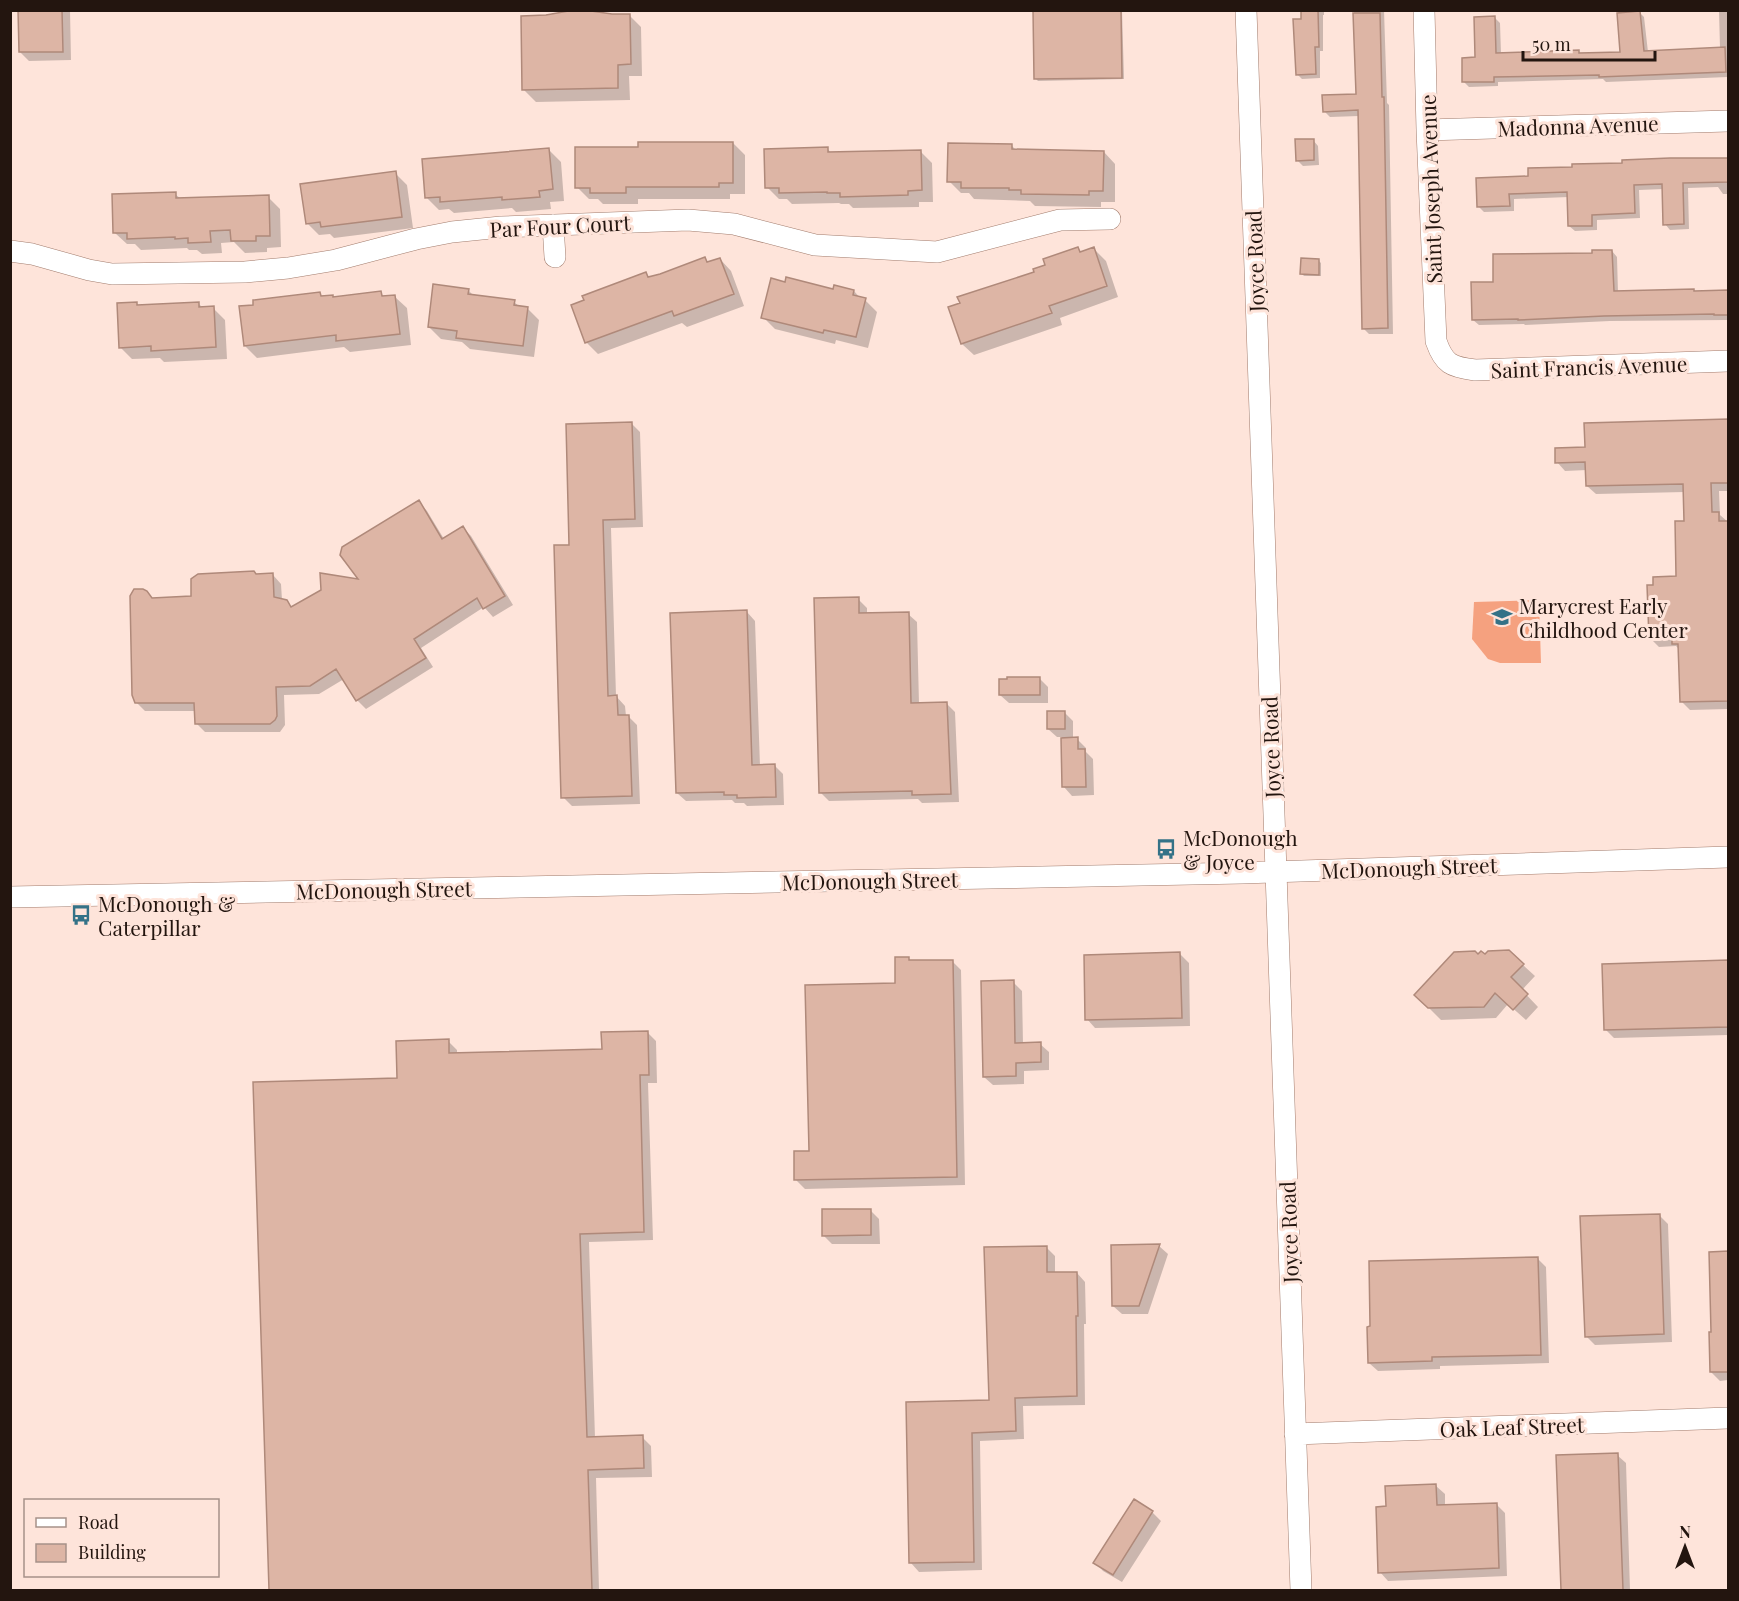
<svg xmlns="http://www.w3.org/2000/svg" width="1739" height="1601" font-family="'Playfair Display',serif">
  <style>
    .green { fill: #f5a17f }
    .shadow { fill: #0003 }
    .building { fill: #ddb5a5; stroke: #af897a; stroke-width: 1.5 }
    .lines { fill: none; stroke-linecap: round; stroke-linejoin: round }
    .minor-casing { stroke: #a27c6d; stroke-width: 22 }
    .minor { stroke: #fff; stroke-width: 21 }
    .labels { text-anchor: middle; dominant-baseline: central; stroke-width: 6; stroke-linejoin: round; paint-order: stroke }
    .street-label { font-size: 21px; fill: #23150f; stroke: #fee4da }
    .poi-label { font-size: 21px; fill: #23150f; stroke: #fee4da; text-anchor: start }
  </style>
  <rect width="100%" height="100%" fill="#fee4da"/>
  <path class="green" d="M1539,600L1541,663H1500L1488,659L1472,639L1474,602Z"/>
  <path class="shadow" d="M19,10H70L71,60L29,61L20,52Z
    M1034,10H1122L1124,79L1038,81L1036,79Z
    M1302,10H1324V15H1323V51H1320V78L1302,79L1297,74Z
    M1354,10H1384L1387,103L1389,105L1393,334H1369L1363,328L1359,116L1330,117L1324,111L1357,95Z
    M1728,10V77L1606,82L1603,79L1498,82V86L1469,87L1464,82L1477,59L1495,18L1500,23L1501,54L1579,52L1581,54L1622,53L1639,12L1644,17L1648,52L1720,48L1719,11Z
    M629,15L641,27L642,76H629L630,100L536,102L524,90L547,17Z
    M1313,140L1318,146L1319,165L1303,166L1297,160Z
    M733,143L745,155V194H730V199H638V204H603L598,199H589L577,187L639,148Z
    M1011,145L1017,151L1104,152L1115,164V202H1101V207L1035,206L1030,201L974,199L969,193H961L949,181Z
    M827,148L832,154L920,151L932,163L933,202H919V207L853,208L849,204H841L839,203L792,204L787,199H779L767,187Z
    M549,150L561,162L564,201L550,202L551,209L516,212L512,208L454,213L449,209L439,210L427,198Z
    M1717,159H1728V194H1723L1718,187L1688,188L1689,229L1670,230L1665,224L1664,189L1639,190L1640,218L1597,220V230L1575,231L1569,226V197L1514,199V211L1484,212L1478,206L1530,178L1574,168Z
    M395,173L407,185L413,228L334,238L330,234L319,235L307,223Z
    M175,194L181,199L268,197L280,209L281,247L267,248V252L245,253L234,242L221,243L222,253L202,254L197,250H189L187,248L141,250L135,244H127L115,233Z
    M1078,248L1082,253L1094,249L1106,261L1118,297L1060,318L1062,325L974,355L962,344L1036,273Z
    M1612,251L1617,257L1618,293L1728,292V320L1610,321L1525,325L1524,324L1479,325L1473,320L1494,283L1594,254Z
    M705,259L709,263L720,259L731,271L744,306L687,327L682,323L598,354L586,342L646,274L649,278Z
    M1318,260L1321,263V276H1304L1302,274Z
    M786,283L834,291H854L861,299L865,300L877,312L868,348L836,340L835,344L775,329L763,317Z
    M468,290L475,297L514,302L520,307L527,308L539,320L534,357L470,349L462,342L441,339L429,327Z
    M380,292L385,298L395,297L407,308L411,345L350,352L344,347L257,358L245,346L320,294L323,298H334Z
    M136,303L139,306L198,303L203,308H213L225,320L227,359L164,362L160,358L132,359L120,347Z
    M1728,420V491H1719L1720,515L1728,522V709L1690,710L1682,702L1680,650L1676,646L1659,647L1650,638L1654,586L1678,577L1685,523V492L1596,494L1587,486V470L1565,471L1557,462L1586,449V424Z
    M631,423L640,432L643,527L611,528L616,696L625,706L626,716H628L637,725L640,804L572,806L563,797L571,546Z
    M419,502L427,511L444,539L463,528L471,536L513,605L493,617L484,607L421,648L433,667L366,709L357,700L344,679L319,694L284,695L285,725L280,732H205L197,724L196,711H145L136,702L146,592L153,599L192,598L256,575H273L281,584L282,600L286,601L293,608L362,581Z
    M858,599L867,608V615L908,614L917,622L919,704L946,703L955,712L959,802L922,803L918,799L829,801L821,793Z
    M747,612L755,621L760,766H775L783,774L784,805L747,806L744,803H735L732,800L686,801L677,793Z
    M1040,679L1048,687V703H1009L1000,695Z
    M1064,712L1073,721V739H1077L1086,748V752L1093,759L1094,795L1072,796L1064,787L1062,737H1057L1048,729Z
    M1180,954L1189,963L1190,1026L1095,1028L1087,1019Z
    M1478,956H1485L1523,965L1535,976L1522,990L1538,1007L1526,1020L1508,1004L1496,1018L1441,1020L1416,995Z
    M908,958L912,962L952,961L961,970L965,1185L805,1189L796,1180L897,985Z
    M1728,962V1035L1614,1038L1605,1029L1603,965Z
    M1013,982L1022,991L1023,1044H1040L1049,1052V1070L1024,1071V1084L993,1085L984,1077Z
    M647,1032L656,1041L657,1083H648L653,1240L589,1242L595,1438L642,1437L651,1446L652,1477L596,1478L599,1590H270L255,1084L398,1079L448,1041L457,1050V1055L603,1050Z
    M871,1211L879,1219L880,1244H832L823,1235Z
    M1659,1215L1668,1224L1672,1342L1595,1345L1586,1336Z
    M1159,1246L1168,1254L1148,1314H1122L1113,1306Z
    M1046,1247L1055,1256V1274L1077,1273L1085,1282L1086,1324H1084L1085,1405L1023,1406L1024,1439L980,1441L982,1570L919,1572L911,1563L908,1403L990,1402Z
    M1711,1253H1728V1380L1720,1381L1711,1372L1713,1334Z
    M1537,1258L1546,1267L1549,1363L1440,1366V1369L1378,1371L1369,1363Z
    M1617,1455L1626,1463L1630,1590H1562L1558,1457Z
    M1436,1486L1445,1494V1506L1496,1504L1505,1513L1507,1576L1388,1581L1380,1572L1387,1508Z
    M1134,1501L1152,1512L1161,1521L1122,1582L1103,1571L1095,1562Z"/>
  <path class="building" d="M18,10H62L63,52H19Z
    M574,10L591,11L612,14H630L631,64L618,65V88L522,90L521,16L546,15Z
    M1033,10H1121L1122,78L1034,79Z
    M1301,10H1318L1319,47H1315L1316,74L1296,75L1293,19H1301Z
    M1640,11L1644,51L1725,47L1726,72L1599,77V75L1494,77V82H1462V58L1475,57L1474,17L1495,16L1496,53L1579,50V53L1620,52L1617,13Z
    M1353,13H1380L1382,97H1384L1388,328L1362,329L1358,110L1323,112L1322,95L1356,94Z
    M1295,139H1314V160L1296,161Z
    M638,142H733V183H719V187H626V193H590V188H575V147H638Z
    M948,143L1012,144V149L1104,151L1103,191H1089V195L1021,194V190H1009V188H961V182H947Z
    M828,147V152L921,150L922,190L908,191V195L840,197V193H827V192L779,193V188H765L764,149Z
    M549,148L553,189L539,191L540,197L502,200V197L440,202V197L425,198L422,159Z
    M1670,158H1728V182L1683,183L1684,224L1663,225L1662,184L1634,185L1635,213L1592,215V226H1568L1567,192L1509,194L1510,206L1477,207L1476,178L1528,176V168L1572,167V164L1622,163V160Z
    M396,171L402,217L321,227L320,222L306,224L300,184Z
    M176,192V198L269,195L270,236H256V241H231L230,230L210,231L211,242L188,243V238L175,239V237L127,239V233H113L112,194Z
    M1078,247L1080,252L1094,247L1107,286L1049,306L1052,313L961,344L948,307L960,303L957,297L1034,272L1033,269L1045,265L1043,259Z
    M1592,250H1612L1614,291L1694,289V291L1728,290V315H1714V314L1604,316L1518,320V319L1472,320L1471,282H1493V254L1592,253Z
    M705,257L707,262L720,258L734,294L674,316L672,311L585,343L571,305L584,300L582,296L646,272L648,277L660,274Z
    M1301,258L1319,259V275L1300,274Z
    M786,277L833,289L834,285L854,290L853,295L866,298L856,337L824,330L823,333L761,318L771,278L785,282Z
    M433,284L469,289L468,294L515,300L514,305L528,307L523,346L456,338L457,331L428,327Z
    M381,291L382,296L395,295L400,334L336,341V335L244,346L239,306L253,305V300L320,292L321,296L333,295V297Z
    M137,302V305L199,302V307L214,306L216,347L151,351V346L119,348L117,303Z
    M1728,419V483H1711L1712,512H1719V521H1728V701L1680,702L1678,644H1672V638L1649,639L1647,585H1653V577L1676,576L1675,521H1684L1683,484L1586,486L1585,462L1555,463V448L1585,447L1584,423Z
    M632,422L635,519L603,520L608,696L617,695L618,715H629L632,796L561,798L554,545H569L566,424Z
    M419,500L442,539L463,526L505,596L483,609L477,598L414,639L426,658L356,701L336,669L310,686L276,687L277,716L275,720L270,724H195L194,703H135L132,695L130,596L134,589H143L147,591L152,598L191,596V579L198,574L254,571L256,574L273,573L274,597L287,600L291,607L321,590L320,573L358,579L340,555L342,547Z
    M859,597V613L909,612L911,703L947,702L951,794L912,795V791L819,793L814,598Z
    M747,610L752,765L775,764L776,797L737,798V795H724V792L676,793L670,613Z
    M1007,677H1040V695H999V679H1007Z
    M1047,711H1065V729H1047Z
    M1078,737V749H1085L1086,787H1062L1061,738Z
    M1509,950L1524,964L1511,977L1528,994L1513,1010L1495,993L1484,1007L1428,1008L1414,995L1454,952L1475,951L1478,954L1481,951L1485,954L1488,951Z
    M1180,952L1182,1018L1085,1020L1084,955Z
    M895,957H909V960H953L957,1177L794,1180V1151H809L805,985L895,983Z
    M1728,960V1027L1604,1030L1602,964Z
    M1014,980L1015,1043L1041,1042V1062L1016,1063V1076L983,1077L981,981Z
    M648,1031L649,1075H640L644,1232L580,1234L587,1437L643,1435L644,1468L588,1470L592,1590H269L253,1082L397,1078L396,1041L449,1039V1053L602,1049L601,1032Z
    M822,1209H871V1235L822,1236Z
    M1660,1214L1664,1334L1585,1337L1580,1216Z
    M1160,1244L1139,1306H1112L1111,1245Z
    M1047,1246V1272H1077L1078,1316H1076L1077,1396L1015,1398L1016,1431L972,1433L974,1562L909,1563L906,1402L989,1400L984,1247Z
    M1728,1251V1372H1710L1709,1332H1711L1709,1252Z
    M1538,1257L1541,1355L1432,1357V1361L1368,1363L1367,1327L1370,1326L1369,1261Z
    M1618,1453L1623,1590H1561L1556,1455Z
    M1436,1484L1437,1505L1497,1503L1499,1568L1378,1573L1376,1507L1386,1506L1385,1486Z
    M1134,1499L1153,1511L1113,1575L1093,1563Z"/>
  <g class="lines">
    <g class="minor-casing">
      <path id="minor" d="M1246,10L1301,1590
        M1424,10L1427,130L1436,341C1444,364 1451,367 1475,370L1728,361
        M1427,130L1728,121
        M553,225L555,257
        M10,251L32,254L89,270L112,274L245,272L288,268L336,260L416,239L452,232L501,227L688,220L734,224L815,245L937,252L1060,220L1110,219
        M10,897L1243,873L1728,857
        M1295,1434L1728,1418"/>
    </g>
    <use href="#minor" class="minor"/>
  </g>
  <defs>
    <g id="school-bare" transform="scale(1.62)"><path d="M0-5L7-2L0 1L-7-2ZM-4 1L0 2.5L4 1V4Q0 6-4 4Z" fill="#347287" stroke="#fee4da" stroke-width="2.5" paint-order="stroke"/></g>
    <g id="bus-bare" transform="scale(1.62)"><path d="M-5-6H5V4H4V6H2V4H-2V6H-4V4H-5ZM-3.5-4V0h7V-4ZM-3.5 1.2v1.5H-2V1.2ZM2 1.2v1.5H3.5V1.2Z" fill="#347287" stroke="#fee4da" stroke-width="2.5" paint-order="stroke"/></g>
  </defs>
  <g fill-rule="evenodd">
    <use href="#school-bare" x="1502" y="617"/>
    <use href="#bus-bare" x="1166" y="849"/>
    <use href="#bus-bare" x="81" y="915"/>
  </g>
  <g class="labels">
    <g class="street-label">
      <text transform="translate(1578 125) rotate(-2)">Madonna Avenue</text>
      <text transform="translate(1430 189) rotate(-92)">Saint Joseph Avenue</text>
      <text transform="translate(560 225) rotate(-3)">Par Four Court</text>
      <text transform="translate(1254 261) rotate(-92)">Joyce Road</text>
      <text transform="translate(1589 366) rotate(-2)">Saint Francis Avenue</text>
      <text transform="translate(1270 747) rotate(-92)">Joyce Road</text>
      <text transform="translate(1409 867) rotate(-2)">McDonough Street</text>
      <text transform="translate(870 880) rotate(-1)">McDonough Street</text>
      <text transform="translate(384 889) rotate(-1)">McDonough Street</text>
      <text transform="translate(1288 1232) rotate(-92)">Joyce Road</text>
      <text transform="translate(1512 1426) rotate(-2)">Oak Leaf Street</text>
    </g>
    <g class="poi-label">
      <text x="1519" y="605">Marycrest Early<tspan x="1519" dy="24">Childhood Center</tspan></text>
      <text x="1183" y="837">McDonough<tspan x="1183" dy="24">&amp; Joyce</tspan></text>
      <text x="98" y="903">McDonough &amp;<tspan x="98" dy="24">Caterpillar</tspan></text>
    </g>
  </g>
  <rect width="1739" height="1601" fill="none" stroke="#23150f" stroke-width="24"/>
  <rect x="24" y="1499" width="195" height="78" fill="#fee4da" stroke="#a69189" stroke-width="1.5"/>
  <rect x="36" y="1518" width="30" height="9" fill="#ffffff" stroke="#a69189" stroke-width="1.5"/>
  <text x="78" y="1529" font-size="18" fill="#23150f">Road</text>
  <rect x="36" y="1544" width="30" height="18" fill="#ddb5a5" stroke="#a69189" stroke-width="1.5"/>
  <text x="78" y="1559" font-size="18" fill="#23150f">Building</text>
  <g transform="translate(1685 1547)" stroke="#fee4da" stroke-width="4.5" paint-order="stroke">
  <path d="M0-4.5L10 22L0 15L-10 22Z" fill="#23150f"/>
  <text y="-9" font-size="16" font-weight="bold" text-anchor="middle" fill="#23150f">N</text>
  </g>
  <path d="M1523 51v9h132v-9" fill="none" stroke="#23150f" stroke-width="3"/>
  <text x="1532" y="51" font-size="18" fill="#23150f" stroke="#fee4da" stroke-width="4.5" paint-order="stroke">50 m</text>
</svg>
